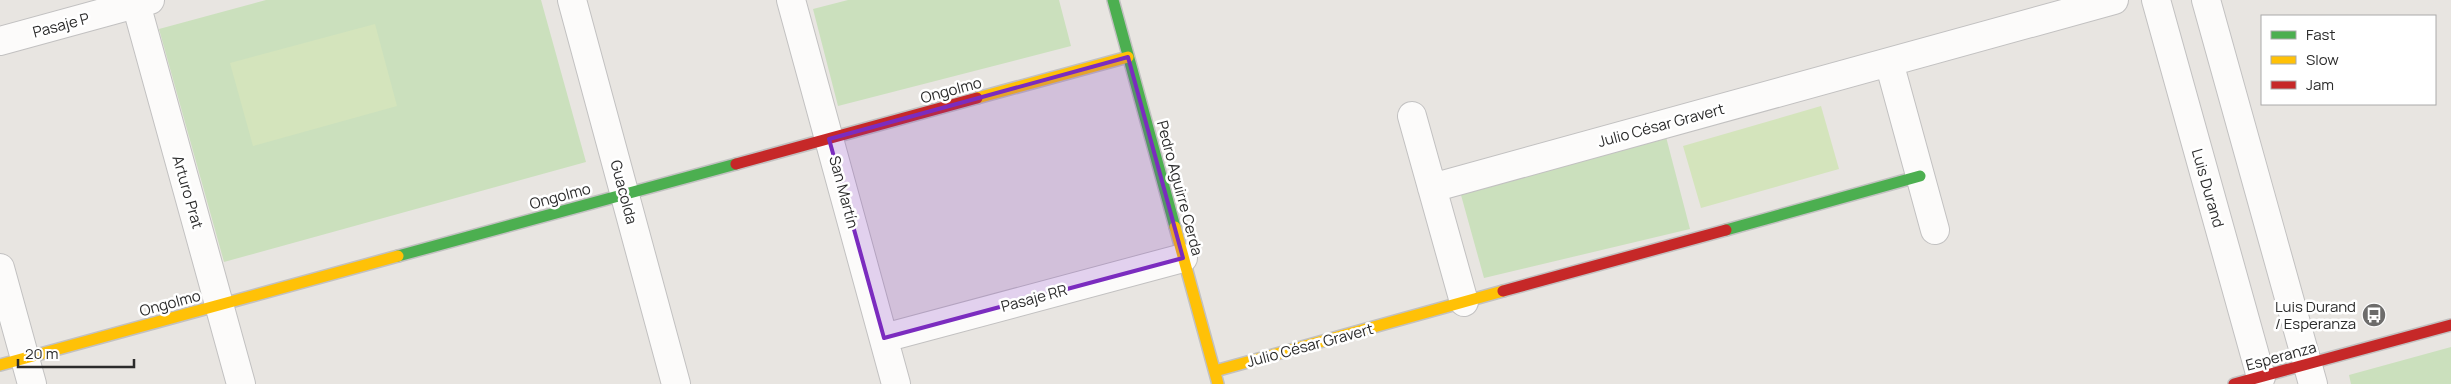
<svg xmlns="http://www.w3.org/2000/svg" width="2451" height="384" font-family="Manrope,sans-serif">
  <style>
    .green { fill: #cbe0bd }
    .pitch { fill: #d4e4bc }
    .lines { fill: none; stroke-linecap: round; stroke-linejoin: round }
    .street-casing { stroke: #c2c1c1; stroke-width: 30 }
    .fast-casing { stroke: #c2c1c1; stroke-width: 14 }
    .slow-casing { stroke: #c2c1c1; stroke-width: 14 }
    .jam-casing { stroke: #c2c1c1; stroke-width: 14 }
    .street { stroke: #fcfbfa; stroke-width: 28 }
    .fast { stroke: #4caf50; stroke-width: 11 }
    .slow { stroke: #ffc107; stroke-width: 11 }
    .jam { stroke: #c62828; stroke-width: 11 }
    .marked { fill: #7b2cbf; fill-opacity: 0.2; stroke: #7b2cbf; stroke-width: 4; stroke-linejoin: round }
    .labels { text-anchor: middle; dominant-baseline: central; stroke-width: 5; stroke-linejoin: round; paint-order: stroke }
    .street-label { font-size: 15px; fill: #2b2b2b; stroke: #fff }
    .poi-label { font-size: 15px; fill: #2b2b2b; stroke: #fff; text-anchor: end }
  </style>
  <rect width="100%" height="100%" fill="#e8e5e1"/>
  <path class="green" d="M266,0H541L586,162L224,262L159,29Z
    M848,0H1059L1071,46L838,106L813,9Z
    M1665,133L1690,229L1484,278L1461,195Z
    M2451,347V384H2351L2349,375Z"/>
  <path class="pitch" d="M375,24L397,106L253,146L230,63Z
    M1821,106L1839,169L1701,208L1683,146Z"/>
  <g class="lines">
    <g class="street-casing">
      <path id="street" d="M135,0L241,384
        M572,0L676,384
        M791,0L896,384
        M2156,0L2261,377
        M2206,0L2313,384
        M0,41L150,0
        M1889,62L1935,230
        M1412,116L1464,302
        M1432,188L2114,0
        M0,268L32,384
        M884,338L1183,258"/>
    </g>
    <g class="fast-casing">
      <path id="fast" d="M1113,0L1175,227
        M1726,230L1920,176
        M398,256L736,164"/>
    </g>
    <g class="slow-casing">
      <path id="slow" d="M977,98L1128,57
        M1175,227L1218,384
        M0,365L398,256
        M1215,371L1503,291"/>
    </g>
    <g class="jam-casing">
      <path id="jam" d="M736,164L977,98
        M1503,291L1726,230
        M2234,384L2451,325"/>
    </g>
    <use href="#street" class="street"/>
    <use href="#fast" class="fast"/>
    <use href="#slow" class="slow"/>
    <use href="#jam" class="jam"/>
  </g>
  <path class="marked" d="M1128,57L1183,258L884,338L829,139Z"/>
  <defs>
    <g id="bus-disc" transform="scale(1.25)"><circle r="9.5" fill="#6d6c6b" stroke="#fff"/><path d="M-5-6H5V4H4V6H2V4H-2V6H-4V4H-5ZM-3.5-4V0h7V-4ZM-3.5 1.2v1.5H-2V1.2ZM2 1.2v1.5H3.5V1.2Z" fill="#fff"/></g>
  </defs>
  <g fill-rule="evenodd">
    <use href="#bus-disc" x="2374" y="315"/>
  </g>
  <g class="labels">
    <g class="street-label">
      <text transform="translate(61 25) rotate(-15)">Pasaje P</text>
      <text transform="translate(951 90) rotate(-15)">Ongolmo</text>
      <text transform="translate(1661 125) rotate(-15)">Julio César Gravert</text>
      <text transform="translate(1180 188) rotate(75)">Pedro Aguirre Cerda</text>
      <text transform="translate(2208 188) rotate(74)">Luis Durand</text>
      <text transform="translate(188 192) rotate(74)">Arturo Prat</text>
      <text transform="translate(624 192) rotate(75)">Guacolda</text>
      <text transform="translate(844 192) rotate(75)">San Martín</text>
      <text transform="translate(560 196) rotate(-15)">Ongolmo</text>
      <text transform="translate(1034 298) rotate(-15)">Pasaje RR</text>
      <text transform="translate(170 303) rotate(-15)">Ongolmo</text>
      <text transform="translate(1310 345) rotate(-15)">Julio César Gravert</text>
      <text transform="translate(2281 356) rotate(-15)">Esperanza</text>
    </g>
    <g class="poi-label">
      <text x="2356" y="306">Luis Durand<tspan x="2356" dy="17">/ Esperanza</tspan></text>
    </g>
  </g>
  <rect x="2261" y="15" width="175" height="90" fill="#ffffff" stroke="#aaaaaa"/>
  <rect x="2271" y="31" width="25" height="8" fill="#4caf50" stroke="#aaaaaa"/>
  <text x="2306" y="40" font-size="15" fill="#2b2b2b">Fast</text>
  <rect x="2271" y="56" width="25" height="8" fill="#ffc107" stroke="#aaaaaa"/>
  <text x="2306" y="65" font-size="15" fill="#2b2b2b">Slow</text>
  <rect x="2271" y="81" width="25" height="8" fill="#c62828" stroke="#aaaaaa"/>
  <text x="2306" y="90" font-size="15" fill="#2b2b2b">Jam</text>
  <path d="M18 359v8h116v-8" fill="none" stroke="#2b2b2b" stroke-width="2.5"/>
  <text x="25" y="359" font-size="15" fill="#2b2b2b" stroke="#ffffff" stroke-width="4" paint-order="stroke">20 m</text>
</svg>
